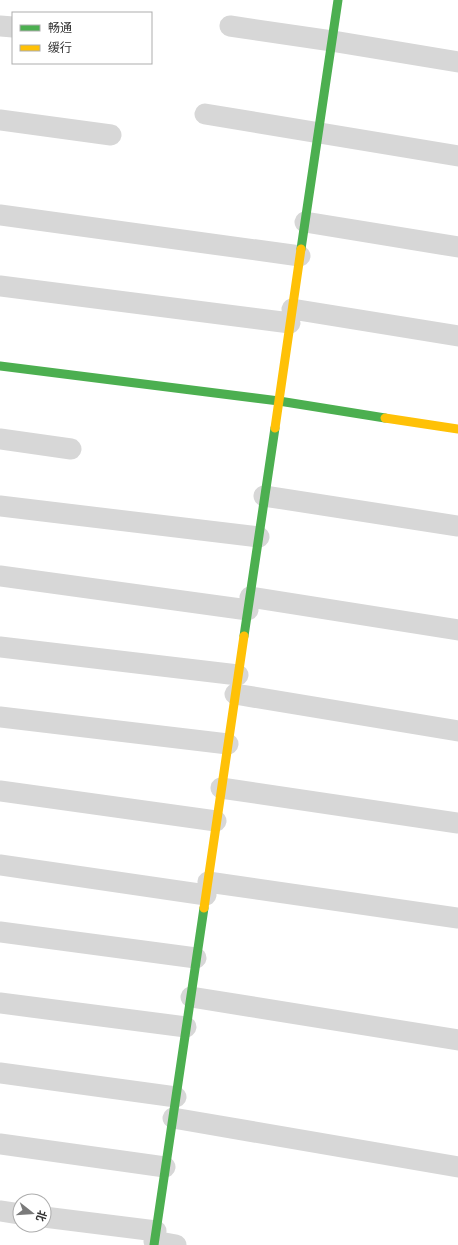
<svg xmlns="http://www.w3.org/2000/svg" width="458" height="1245" font-family="'Source Sans 3','Noto Sans SC',sans-serif">
  <style>
    .lines { fill: none; stroke-linecap: round; stroke-linejoin: round }
    .street { stroke: #d7d7d7; stroke-width: 21 }
    .fast { stroke: #4caf50; stroke-width: 9 }
    .slow { stroke: #ffc107; stroke-width: 9 }
  </style>
  <rect width="100%" height="100%" fill="#fff"/>
  <g class="lines">
    <path class="street" d="M0,26L13,27
      M230,26L332,41L458,62
      M205,114L458,156
      M0,120L111,135
      M0,215L300,256
      M305,222L458,247
      M0,286L290,323
      M292,309L458,336
      M0,439L71,449
      M264,496L458,526
      M0,506L259,537
      M0,576L248,610
      M250,597L458,630
      M0,647L238,675
      M235,694L458,731
      M0,717L228,744
      M221,788L458,823
      M0,791L216,821
      M0,865L206,895
      M208,882L458,918
      M0,932L196,958
      M191,997L458,1040
      M0,1003L186,1027
      M0,1073L176,1097
      M173,1118L458,1167
      M0,1144L165,1167
      M0,1211L20,1214
      M44,1217L156,1231
      M154,1241L176,1245"/>
    <path class="fast" d="M301,249L338,0
      M0,366L279,401L385,418
      M244,636L275,428
      M154,1245L204,908"/>
    <path class="slow" d="M385,418L458,429
      M275,428L301,249
      M204,908L244,636"/>
  </g>
  <rect x="12" y="12" width="140" height="52" fill="#ffffff" stroke="#adadad"/>
  <rect x="20" y="25" width="20" height="6" fill="#4caf50" stroke="#adadad"/>
  <text x="48" y="32" font-size="12" fill="#333333">畅通</text>
  <rect x="20" y="45" width="20" height="6" fill="#ffc107" stroke="#adadad"/>
  <text x="48" y="52" font-size="12" fill="#333333">缓行</text>
  <g transform="translate(32 1213) rotate(107)"><circle r="19" fill="#ffffff" stroke="#adadad"/>
  <path d="M0-3L7 15L0 10L-7 15Z" fill="#7a7a7a"/>
  <text y="-6" font-size="11" font-weight="bold" text-anchor="middle" fill="#333333">北</text>
  </g>
</svg>
